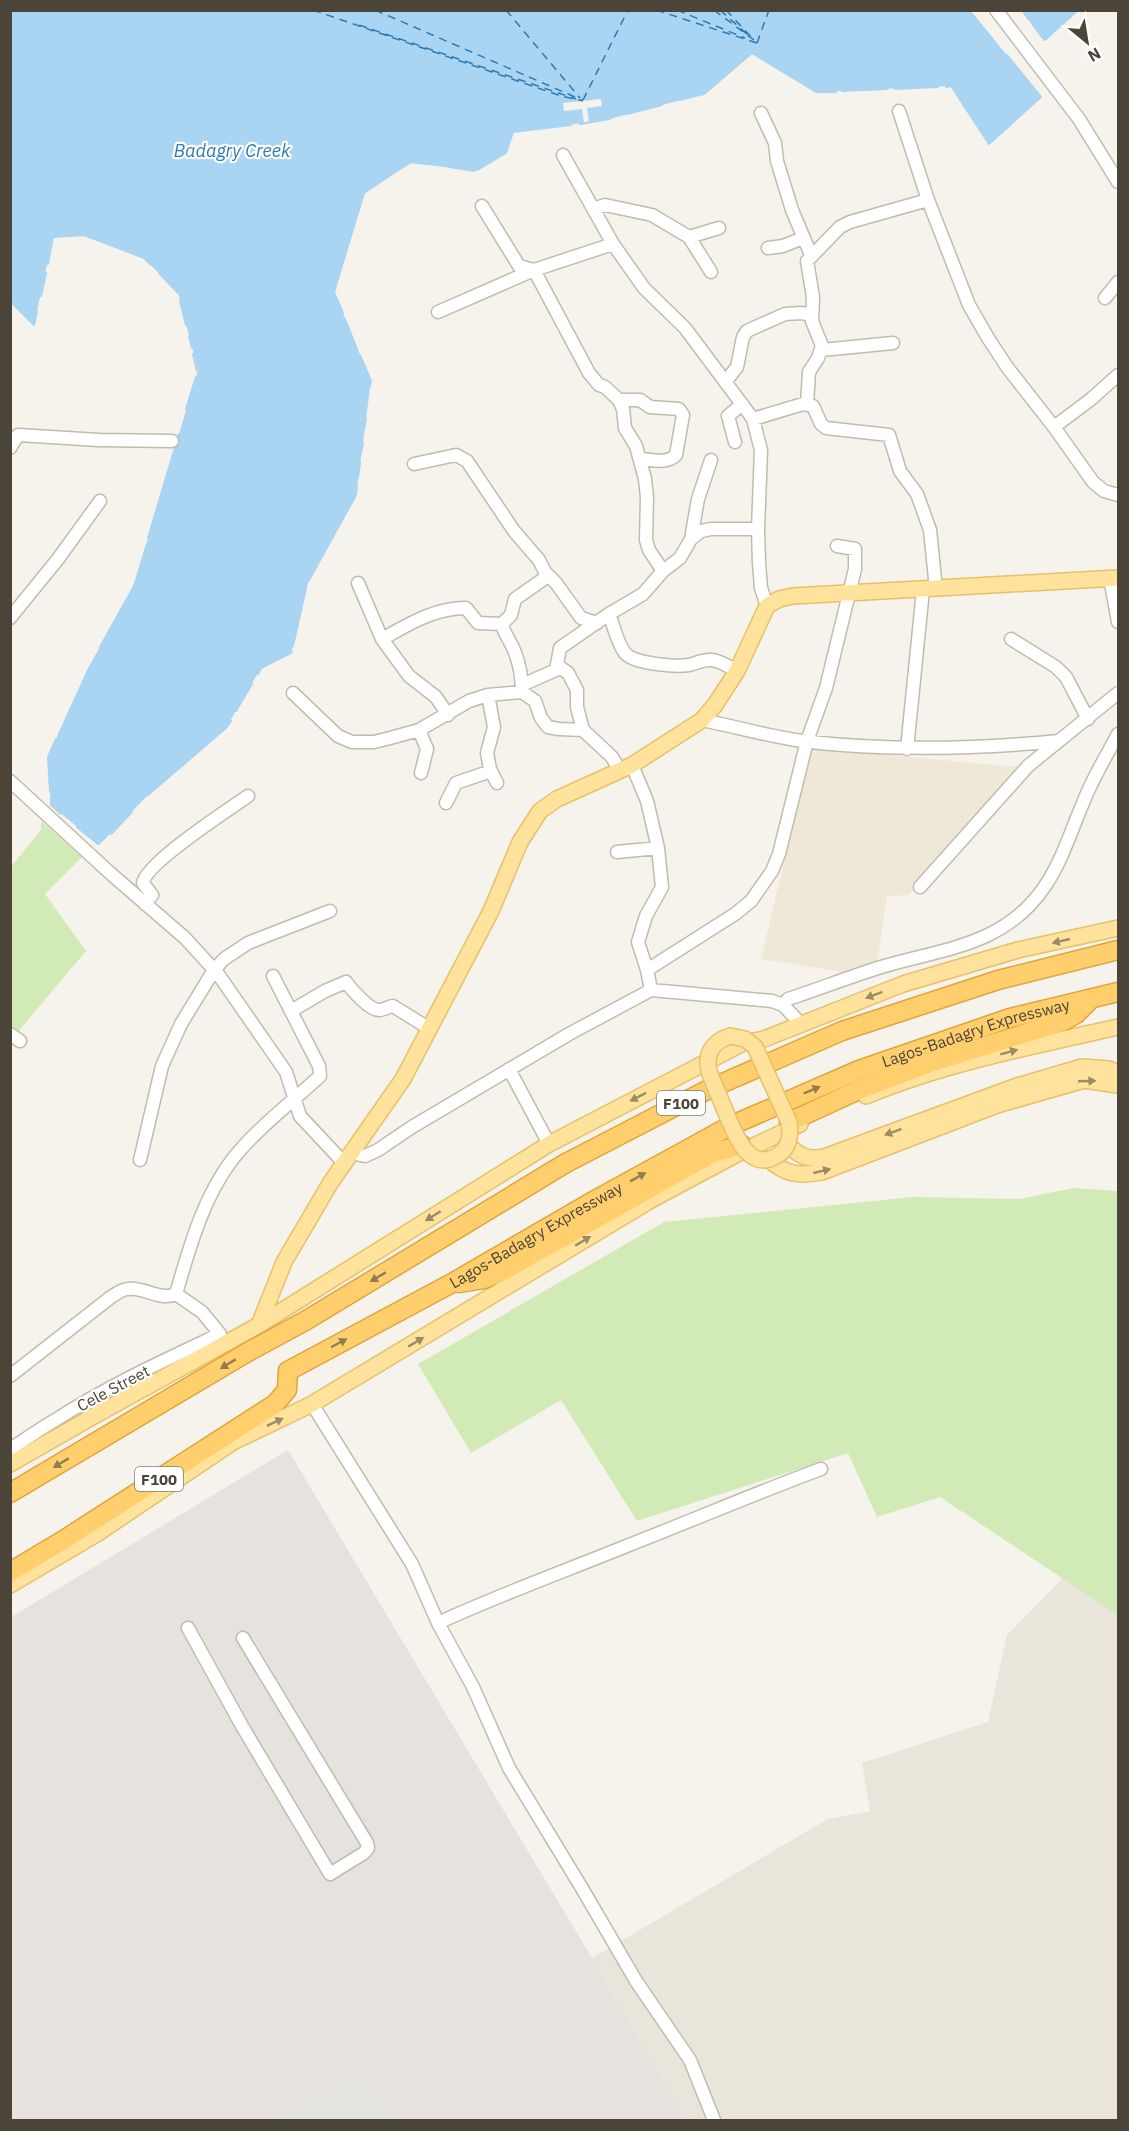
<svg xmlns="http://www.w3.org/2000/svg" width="1129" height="2131" font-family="'IBM Plex Sans',sans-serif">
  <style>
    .residential { fill: #eae5da }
    .industrial { fill: #e6e2dd }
    .education { fill: #efe8d6 }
    .green { fill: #d2eab5 }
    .parking { fill: #e5e3e0 }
    .water { fill: #a9d4f2 }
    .pier { fill: #f6f3ec }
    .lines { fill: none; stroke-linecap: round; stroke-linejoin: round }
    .stream { stroke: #a9d4f2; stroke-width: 2 }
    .ferry { stroke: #2e7ab2; stroke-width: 1.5; stroke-dasharray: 8 6; stroke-linecap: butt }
    .minor-casing { stroke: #c2bbae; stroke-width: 15 }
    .major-casing { stroke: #e6c16a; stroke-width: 18 }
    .highway-casing { stroke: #e0a43c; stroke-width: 21 }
    .minor { stroke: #fff; stroke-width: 12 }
    .major { stroke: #ffe39c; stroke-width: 15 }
    .highway { stroke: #ffcf6e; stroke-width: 18 }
    .major-bridge-casing { stroke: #e6c16a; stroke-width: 18; stroke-linecap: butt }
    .major-bridge { stroke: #ffe39c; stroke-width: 15 }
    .oneway { fill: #9c8c66 }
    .oneway2 { fill: #937c4e }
    .labels { text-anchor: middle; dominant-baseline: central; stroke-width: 4.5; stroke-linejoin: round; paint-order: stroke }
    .shield { fill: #fff; stroke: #817c74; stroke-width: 1.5 }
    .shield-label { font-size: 15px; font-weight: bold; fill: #4b4439 }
    .street-label { font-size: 16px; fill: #4b4439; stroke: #fff }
    .water-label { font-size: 18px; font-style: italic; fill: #2e7ab2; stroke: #fff }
  </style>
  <rect width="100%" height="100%" fill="#f6f3ec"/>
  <path class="residential" d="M1063,1578L1118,1615V2120H687L592,1958L828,1819L870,1811L862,1763L988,1722L1007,1635Z"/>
  <path class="industrial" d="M288,1450L592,1958L687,2120H11V1617Z"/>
  <path class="education" d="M811,748L1018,767L909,895L887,896L875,977L761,959Z"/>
  <path class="green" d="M41,821L82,857L45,894L86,951L11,1040V867L41,830Z
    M1073,1188L1118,1191V1615L940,1497L877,1517L848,1453L637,1521L561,1400L471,1453L418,1364L664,1222L913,1197L1020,1199Z"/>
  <path class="parking" d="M359,2070L390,2120H274Z"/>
  <path class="water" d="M913,10L916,12L918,10L971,11L1041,97L989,144L951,86L816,92L752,54L704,94L606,120L514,132L506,153L477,171L411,163L364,193L334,292L371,381L356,495L309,578L291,654L261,668L226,728L152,791L99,845L51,805L48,757L92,661L134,586L198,370L178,293L144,258L85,235L53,237L34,325L11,301L10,11Z
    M1022,11H1078L1044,41Z"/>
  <path class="pier" d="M601,99L602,106L587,108L589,122L584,123L582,109L564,111L563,103Z"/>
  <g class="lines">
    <path class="stream" d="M913,10L916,12L918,10
      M1022,10L1029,20
      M1033,25L1042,37
      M1045,40L1078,10
      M946,87L951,86L989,144L1041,97L1007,55
      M895,89L938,87
      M842,91L887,89
      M679,100L704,94L752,53L816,92H836
      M627,114L662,105
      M580,124L610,119
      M450,167L474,171
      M479,169L506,153L513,132L571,125
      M48,264L53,237L84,235L144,258L151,265
      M159,273L178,293
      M41,296L46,273
      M10,301L34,325L37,311
      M180,301L186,325
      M343,313L334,292L364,193L410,162L427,164
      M345,319L357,349
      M189,336L192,348
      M193,354L197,371
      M360,355L371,381L370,386
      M186,409L196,377
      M364,430L366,418
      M361,454L363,442
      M358,478L360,463
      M148,538L179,434
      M308,582L356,495L357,487
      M293,646L306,588
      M100,647L134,586L147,544
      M258,674L261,668L292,652
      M236,711L252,684
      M59,734L90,666
      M50,792L48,757L56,739
      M148,795L226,728L231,721
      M51,797V805L61,814
      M77,827L98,844
      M111,834L132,812"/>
    <path class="ferry" d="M313,10L561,96L583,101
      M375,10L582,100
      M506,10L580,98
      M656,10L757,43
      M677,10L745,38
      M714,10L754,40
      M720,10L747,34
      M726,10L752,38
      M359,25L576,99
      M757,43L769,10
      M583,100L628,10"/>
    <g class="minor-casing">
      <path id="minor" d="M996,10L1079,119L1118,182
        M899,111L928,200L969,305L988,338L1007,367L1054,427L1093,482L1104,491L1118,495
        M761,113L775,143L777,161L792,210L811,255
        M563,155L613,244L644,288L685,328L753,419L761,450L758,529L759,563L761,588L767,606
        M482,206L519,266L534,270L613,244
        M593,209L605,205L652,215L689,237L711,272
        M689,237L719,228
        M768,248L783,246L803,238
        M1105,298L1118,282
        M438,312L534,270L589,373L599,385L605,387L619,400L623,409L625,428L636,446L645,479L647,497L646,540L649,550L663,571
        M822,350L893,343
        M726,381L737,367L743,337L747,331L785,314L801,313L812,315
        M619,400H640L650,407L679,409L683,415L676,455C667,464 653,460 641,459
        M807,405L809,372L818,358L822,346L812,321L813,297L807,261L840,227L850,222L928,200
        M753,419L803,404L813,406L821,424L826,428L889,435L900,471L917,494L930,530L936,589
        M1054,427L1090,400L1118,375
        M735,442L728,416L742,404
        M10,448L18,435L99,440L172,441
        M414,464L456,455L467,461L514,531L539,560L545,572V578L515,599L511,615L502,624C504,634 510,640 514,650C519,662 522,678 522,692
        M691,539L698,499L711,460
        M545,572L556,583L581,618L597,623
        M1110,578L1118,622
        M358,583L382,639L409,676L436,697L448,715
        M609,614C614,626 617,643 625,653C634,664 676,667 689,665C697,663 703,659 712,660C721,661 729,667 737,671
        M10,618L58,559L100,501
        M382,639C409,624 434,608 466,608L478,623L502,624
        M1011,639L1056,667L1066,677L1088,719
        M558,666L568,673L577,690V707L583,730
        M522,685L556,670L560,648L609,614L643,594L663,571L680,558L691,539L701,531L711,529H758
        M293,693L338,736L352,742H374L390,738L419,730L469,701L488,695L522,692L535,701L541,718L548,727L559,729L583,730L612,757L620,771
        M488,695L494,727L487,753L490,769L497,783
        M702,720C738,727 774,738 810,742C893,751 976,749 1059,741
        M419,730L427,749L421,773
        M907,749L923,590
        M632,765L647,801L658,848L662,887L646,916L638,942L647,970
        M10,781L110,873L185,938L218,974L286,1072L300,1116L344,1163
        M446,803L456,783L491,771
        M617,852L658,848
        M920,887L1028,766L1118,693
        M145,904L152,895L143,883C145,864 229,809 248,796
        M651,990L647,970L735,914L751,901L772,871L779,854L807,741L826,688L855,569V549L837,546
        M783,1005L788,999L797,996C827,986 857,974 888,965C949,948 1007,943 1045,886C1062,861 1071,831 1083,803C1092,779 1106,757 1118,734
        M291,1011L325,991L346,982C351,989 369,1010 379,1010C383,1010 388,1007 393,1006L430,1029
        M10,1034L20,1041
        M509,1069L549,1144
        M351,1153L365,1156L378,1150L412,1127L569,1034L651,990L772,1001L783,1005L801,1024
        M140,1160L162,1066L181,1024L214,970L224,959L248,943L330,911
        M176,1294C190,1245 206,1187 242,1148C265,1122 294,1100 320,1076L319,1066L273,976
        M10,1376L111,1297C116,1294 122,1289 128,1289C145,1287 159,1301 176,1294L202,1312L220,1334C165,1360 108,1386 57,1419C41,1428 26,1439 10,1449
        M312,1404L412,1564L438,1623L473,1687L509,1768L583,1890L636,1981L690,2060L714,2120
        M438,1623C501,1594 565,1571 629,1545C693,1520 756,1493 821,1469
        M188,1628L242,1726L330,1874L364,1853L368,1848L367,1843L243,1638"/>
    </g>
    <g class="major-casing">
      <path id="major" d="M866,1096C946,1063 1034,1046 1118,1027
        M788,1144C798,1156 808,1160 824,1157L1017,1086L1082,1067L1109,1069L1118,1073
        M768,1159C786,1175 799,1176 822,1172L997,1105L1084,1080L1118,1085
        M259,1325L284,1262L331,1182L403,1079L491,911L520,842L540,811L557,799L632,765L702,720L715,705L737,671L767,606L779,599L793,596L1118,578
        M10,1464L101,1412L259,1325L549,1144L743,1043L764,1039L903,984L1018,950L1118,928
        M10,1585L98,1533L233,1442L312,1404L651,1200L737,1154L800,1124"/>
    </g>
    <g class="highway-casing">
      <g id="highway">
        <path d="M789,1122L863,1088L930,1063L1062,1022L1076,1014L1091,999"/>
        <path d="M459,1283L484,1279L505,1270L713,1153L742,1145"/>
        <path d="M10,1493L246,1353L305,1321L566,1163L709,1089L842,1031L998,980L1118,950"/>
        <path id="s1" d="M10,1572L62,1541L275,1404L287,1390L288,1371L452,1283L588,1204L730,1126L859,1070L1010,1018L1118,992"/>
      </g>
    </g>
    <use href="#minor" class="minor"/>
    <use href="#major" class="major"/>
    <use href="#highway" class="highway"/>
    <g class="major-bridge-casing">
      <path id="major-bridge" d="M730,1036L745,1039L755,1047L789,1122C791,1135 790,1147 778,1155C748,1174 735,1133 726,1113C721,1100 715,1087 710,1074C704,1056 711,1042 730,1036Z"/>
    </g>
    <use href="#major-bridge" class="major-bridge"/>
  </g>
  <defs><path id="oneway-solid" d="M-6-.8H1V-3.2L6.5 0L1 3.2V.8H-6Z" transform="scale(1.5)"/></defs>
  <g class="oneway">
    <use href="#oneway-solid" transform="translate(1061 941) rotate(167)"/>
    <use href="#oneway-solid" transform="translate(874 995) rotate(159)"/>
    <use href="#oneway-solid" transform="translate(1009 1052) rotate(-15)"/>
    <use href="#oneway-solid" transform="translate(1087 1081) rotate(-2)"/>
    <use href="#oneway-solid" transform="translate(638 1097) rotate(153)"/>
    <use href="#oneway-solid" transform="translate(893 1132) rotate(160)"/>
    <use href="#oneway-solid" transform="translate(822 1171) rotate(-13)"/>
    <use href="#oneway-solid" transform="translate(433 1216) rotate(148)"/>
    <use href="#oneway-solid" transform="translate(583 1241) rotate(-31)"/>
    <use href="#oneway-solid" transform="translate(416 1342) rotate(-31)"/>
    <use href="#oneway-solid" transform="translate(275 1422) rotate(-25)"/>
  </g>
  <g class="oneway2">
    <use href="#oneway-solid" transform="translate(812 1090) rotate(-23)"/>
    <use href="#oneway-solid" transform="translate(638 1177) rotate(-29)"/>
    <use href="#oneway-solid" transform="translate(378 1277) rotate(149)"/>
    <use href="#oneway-solid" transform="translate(339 1343) rotate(-28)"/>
    <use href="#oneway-solid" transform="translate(228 1364) rotate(149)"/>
    <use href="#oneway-solid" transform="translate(61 1463) rotate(149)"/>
  </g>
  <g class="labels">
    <g class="shield">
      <rect x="657" y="1091" width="48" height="24" rx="4.5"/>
      <rect x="135" y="1467" width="48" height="24" rx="4.5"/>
    </g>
    <g class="shield-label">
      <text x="681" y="1103">F100</text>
      <text x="159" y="1479">F100</text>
    </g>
    <g class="street-label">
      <text stroke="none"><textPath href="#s1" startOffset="1120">Lagos-Badagry Expressway</textPath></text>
      <text stroke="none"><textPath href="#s1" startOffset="634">Lagos-Badagry Expressway</textPath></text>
      <text transform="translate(113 1388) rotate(-28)">Cele Street</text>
    </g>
    <g class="water-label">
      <text x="232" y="150">Badagry Creek</text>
    </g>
  </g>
  <rect width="1129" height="2131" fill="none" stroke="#4b4439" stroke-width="24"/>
  <g transform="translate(1087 42) rotate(150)" stroke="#ffffff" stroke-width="4.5" paint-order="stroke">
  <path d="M0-4.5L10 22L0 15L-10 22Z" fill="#4b4439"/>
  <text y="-9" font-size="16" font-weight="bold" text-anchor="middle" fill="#4b4439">N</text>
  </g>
</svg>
